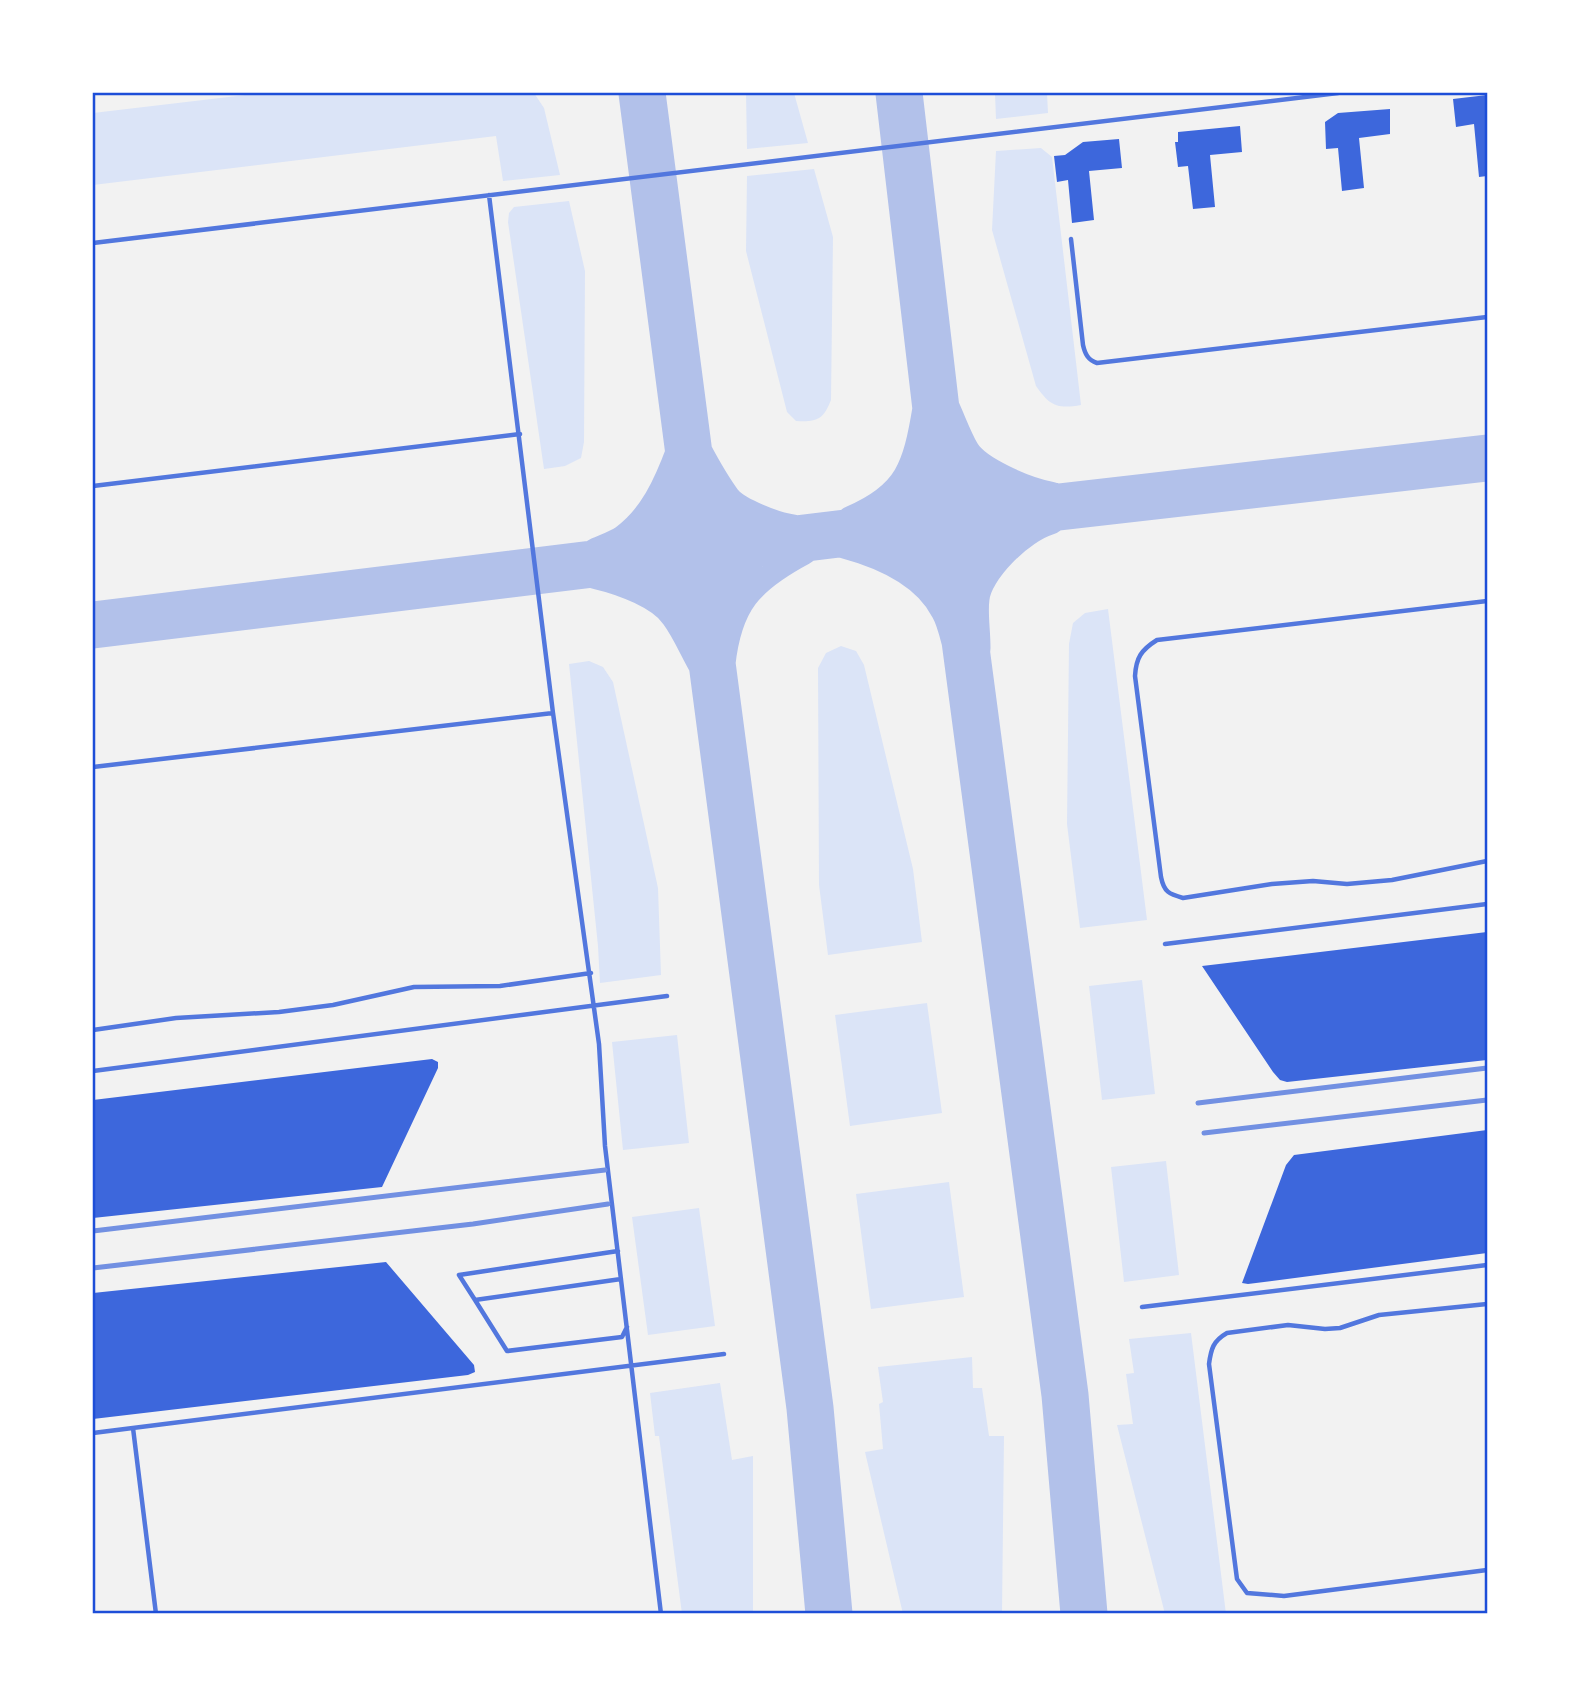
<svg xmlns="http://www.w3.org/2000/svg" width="1580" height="1707" font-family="Manrope,sans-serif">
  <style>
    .green { fill: #dbe4f7 }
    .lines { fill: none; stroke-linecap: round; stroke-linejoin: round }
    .taxiway { stroke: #b2c1ea; stroke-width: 47 }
    .building { fill: #3d67dc }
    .service { stroke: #5277de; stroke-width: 4.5 }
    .rail { stroke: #7290e2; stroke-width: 5 }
    .neatline { fill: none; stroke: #1d4ed8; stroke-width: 2.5 }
  </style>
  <rect width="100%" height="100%" fill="#f2f2f2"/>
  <path class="green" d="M263,93H534L544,108L560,175L503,181L496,136L93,185V113Z
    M746,93H794L808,143L747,149Z
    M995,93H1047L1048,113L996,119Z
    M1041,148L1052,157L1081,405C1057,409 1050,406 1036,386L992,230L996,151Z
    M814,169L833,237L831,400C823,420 817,422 796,421L787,412L746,251L747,176Z
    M569,201L585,271L584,442L581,458L565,466L544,469L508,222L509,213L514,207Z
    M1108,609L1147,920L1080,928L1067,824L1069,644L1073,623L1085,613Z
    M841,646L856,651L864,665L913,869L922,942L828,955L819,885L818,668L826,653Z
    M589,661L603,667L613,682L658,888L661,975L600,983L598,946L569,664Z
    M1142,980L1155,1094L1102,1100L1089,986Z
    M927,1003L942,1113L850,1126L835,1015Z
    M677,1035L689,1143L623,1150L612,1042Z
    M1166,1161L1179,1275L1124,1282L1111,1167Z
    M949,1182L964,1297L871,1309L856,1194Z
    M699,1208L715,1326L648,1335L632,1217Z
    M1191,1333L1226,1614H1165L1117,1425L1133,1424L1126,1374L1134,1373L1129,1339Z
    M972,1357L973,1388H982L989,1436H1004L1002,1614H903L865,1452L883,1449L879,1404L883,1402L878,1367Z
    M720,1383L732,1460L753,1456V1614H682L659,1436H655L650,1393Z"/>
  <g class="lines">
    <path class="taxiway" d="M642,93L689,454L712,663L810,1408L829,1614
      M899,93L949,520L1065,1395L1084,1614
      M856,528C917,502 926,470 936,409C943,424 949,441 957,455C971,479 1023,500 1049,505
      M846,535C887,546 932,565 953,606C960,618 963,634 967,648C967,631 964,614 966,598C969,565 1016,521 1046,512
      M601,560C610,556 622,552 630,546C661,523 676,489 689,454C698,471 708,489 720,505C732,520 774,536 793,538
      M599,566C625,572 666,587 682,610C694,626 702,646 712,663C719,599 742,573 798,543
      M93,625L1059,507L1487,458"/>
  </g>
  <path class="building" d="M1487,95V176L1479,177L1474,124L1456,127L1453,99Z
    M1390,109V134L1359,138L1364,188L1342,191L1338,148L1326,149L1325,122L1338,113Z
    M1240,126L1242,152L1210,155L1215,207L1193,209L1188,166L1178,167L1175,142H1178V132Z
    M1119,139L1122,168L1089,171L1094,220L1072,223L1068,180L1057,182L1054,156L1065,155L1083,142Z
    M1487,932V1060L1287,1082L1280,1080L1273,1072L1202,966Z
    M432,1059L438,1062V1068L382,1187L93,1218V1100Z
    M1487,1130V1253L1248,1284L1242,1283L1286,1165L1294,1155Z
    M386,1262L474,1365L475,1372L468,1375L93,1419V1293Z"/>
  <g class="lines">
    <path class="service" d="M489,195L553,713L599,1044L605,1146L661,1614
      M1071,239L1083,345C1085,354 1088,360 1097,363L1487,317
      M93,243L1338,93
      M93,486L520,434
      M1487,601L1157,640C1141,650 1136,658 1135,676L1161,877C1164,892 1169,894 1183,898L1272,884L1313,881L1347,884L1392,880L1487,861
      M93,767L553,713
      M1165,944L1487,904
      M93,1030L176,1018L279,1012L333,1005L414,987L500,986L591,973
      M93,1071L667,996
      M621,1279L475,1300L507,1351L622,1337L627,1327
      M475,1300L459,1275L618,1251
      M1487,1304L1379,1315L1340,1328L1325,1329L1288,1325L1227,1333C1213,1341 1211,1349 1209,1364L1237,1579L1247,1593L1284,1596L1487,1570
      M1142,1307L1487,1265
      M133,1428L156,1614
      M93,1433L724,1354"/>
    <path class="rail" d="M1198,1103L1487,1068
      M1204,1133L1487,1100
      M93,1231L605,1170
      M93,1268L473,1224L608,1204"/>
  </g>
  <rect width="1580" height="1707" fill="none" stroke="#ffffff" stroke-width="189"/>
  <rect x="94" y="94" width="1392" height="1518" class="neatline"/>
</svg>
